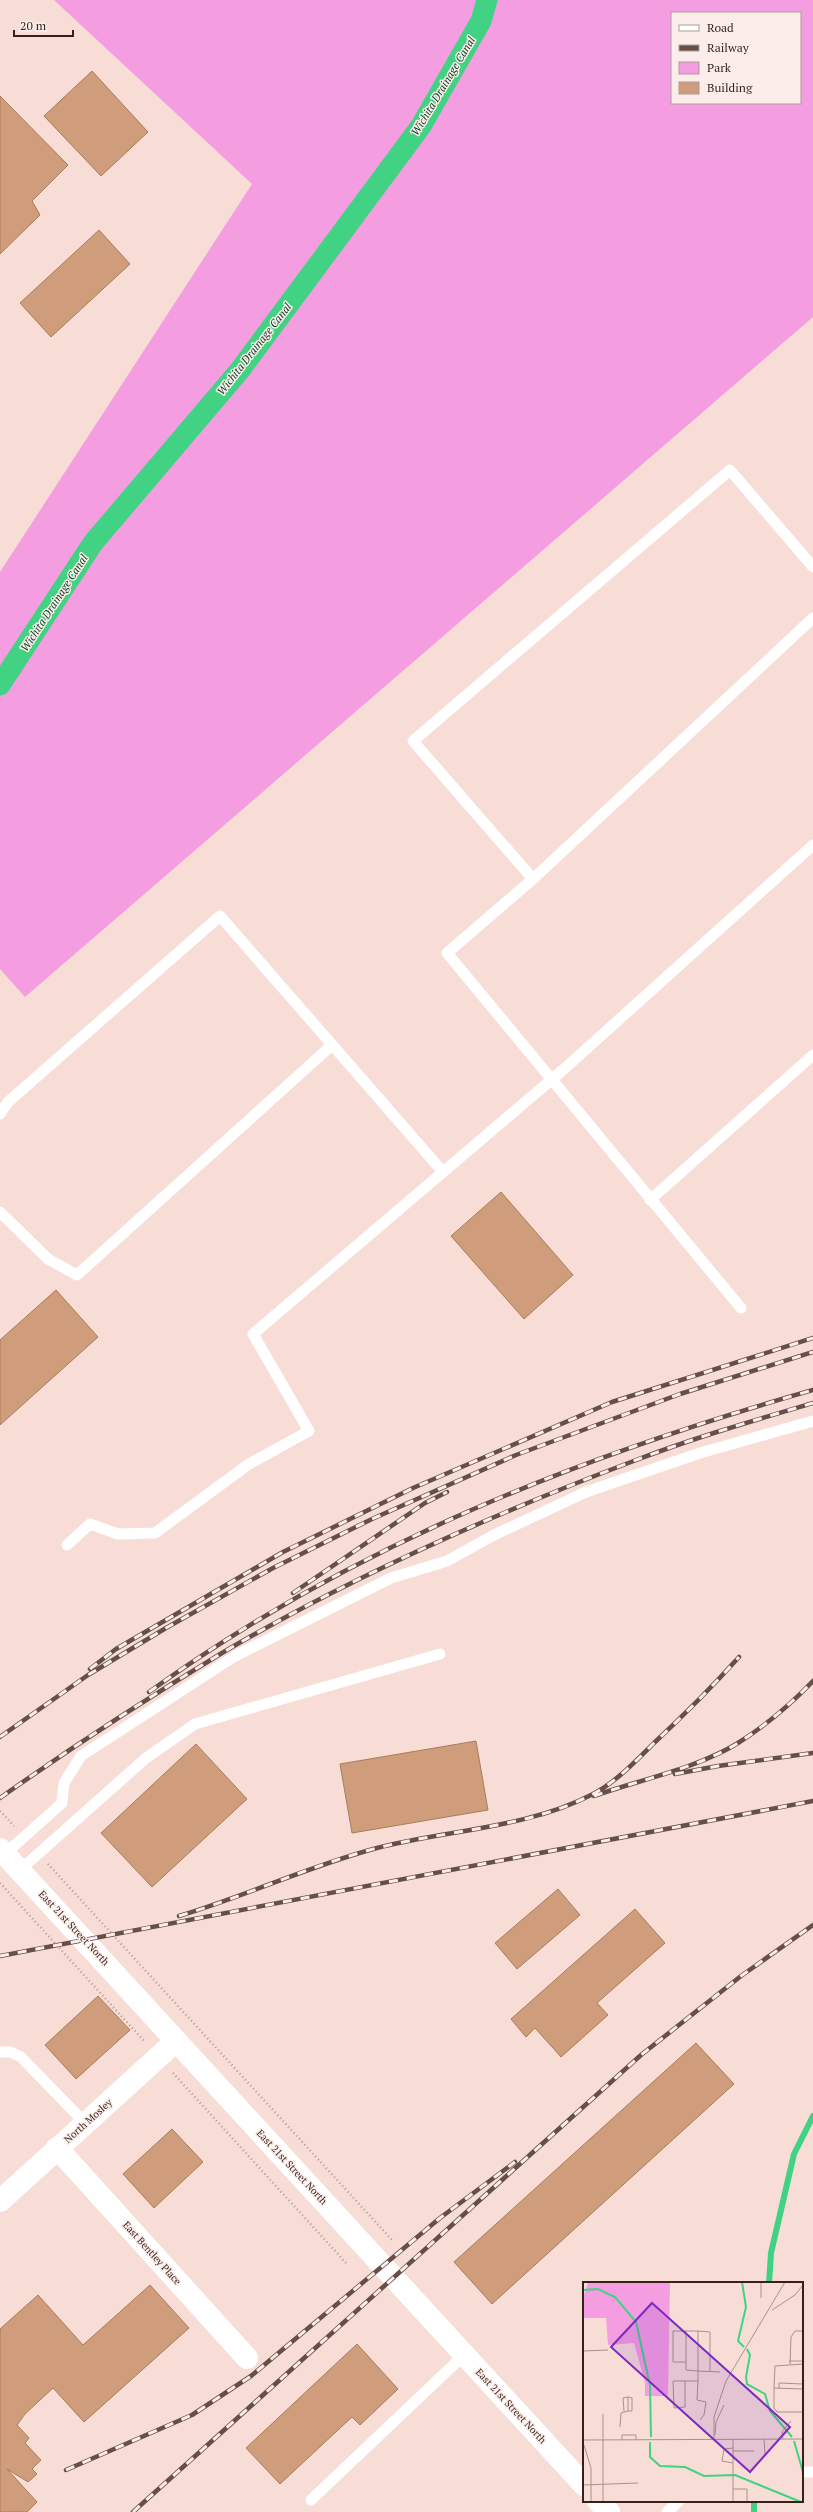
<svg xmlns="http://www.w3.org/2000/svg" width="813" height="2512" font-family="'PT Serif',serif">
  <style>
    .green { fill: #f49ee1; fill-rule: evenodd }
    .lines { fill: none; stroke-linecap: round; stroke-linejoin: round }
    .stream { stroke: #41d283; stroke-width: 6 }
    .canal { stroke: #41d283; stroke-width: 21 }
    .building { fill: #cf9d7b; stroke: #ab7b5a }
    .path { stroke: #b39a94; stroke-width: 2.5; stroke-dasharray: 1 3; stroke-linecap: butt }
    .service { stroke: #fff; stroke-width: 11 }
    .minor { stroke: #fff; stroke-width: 22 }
    .tertiary { stroke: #fff; stroke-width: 22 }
    .secondary { stroke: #fff; stroke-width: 22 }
    .rail-casing { stroke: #674f49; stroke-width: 4.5 }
    .rail { stroke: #fbeeea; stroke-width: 3; stroke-dasharray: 9; stroke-linecap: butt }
    .labels { text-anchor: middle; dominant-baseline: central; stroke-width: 3; stroke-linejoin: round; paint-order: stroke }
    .street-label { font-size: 10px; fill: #371f1a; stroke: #fbeeea }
    .water-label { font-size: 11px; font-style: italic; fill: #003b1d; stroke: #fbeeea }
    .inset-river { fill: none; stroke: #41d283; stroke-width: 2 }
    .inset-road { fill: none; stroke: #aa918b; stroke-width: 1 }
    .view { fill: #7b2cbf; fill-opacity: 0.15; stroke: #7b2cbf; stroke-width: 2 }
    .inset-edge { fill: none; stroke: #371f1a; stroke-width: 2 }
  </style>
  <rect width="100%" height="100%" fill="#f7ddd6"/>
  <path class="green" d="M54,0H813V317L25,997L0,969V572L252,184ZM672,13H800V103H672Z"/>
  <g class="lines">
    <path class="stream" d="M769,2283L771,2253L794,2154L813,2116
      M754,2512V2501"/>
    <path class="canal" d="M0,685L93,543L240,370L421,126L481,21L487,0"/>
  </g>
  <path class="building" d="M92,71L148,132L101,176L44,116Z
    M0,96L68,165L32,201L40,215L0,254Z
    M99,230L130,264L51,337L20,303Z
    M501,1192L573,1275L524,1319L451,1236Z
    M56,1290L98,1337L0,1425V1340Z
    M476,1741L488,1810L352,1833L340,1764Z
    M196,1744L247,1799L152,1887L101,1833Z
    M558,1889L580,1915L517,1969L495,1943Z
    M635,1909L665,1943L597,2003L608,2015L561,2057L535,2028L526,2037L511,2019Z
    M98,1996L130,2030L76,2079L45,2045Z
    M696,2043L734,2084L492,2304L454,2262Z
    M172,2129L203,2162L154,2208L123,2174Z
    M150,2285L189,2328L84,2422L53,2388L25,2414L17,2425L29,2438L25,2443L41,2460L32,2469L37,2474L28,2482L7,2469L37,2502L27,2512H0V2329L38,2295L83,2345Z
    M357,2344L398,2389L360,2425L352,2417L280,2484L246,2448Z"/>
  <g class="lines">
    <path class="path" d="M0,1811L14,1826
      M48,1864L392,2240
      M0,1883L145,2042
      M173,2073L346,2263"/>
    <path class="service" d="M533,879L813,618
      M0,1114L8,1102L220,916L443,1172
      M650,1200L813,1055
      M0,1212L48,1259L77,1275L332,1045
      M741,1308L447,953L533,879L413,741L730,470L813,567
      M67,1545L90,1524L118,1534L155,1533L249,1464L309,1431L253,1334L564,1069L813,845
      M5,1854L62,1803L64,1783L81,1756L235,1656L391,1578L447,1561L494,1535L586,1492L700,1453L813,1421
      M20,1870L146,1758L195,1724L440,1654
      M0,2052H10L21,2057L85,2123
      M802,2472H813
      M311,2500L464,2355
      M667,2512L679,2501"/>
    <path class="minor" d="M57,2148L247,2358"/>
    <path class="tertiary" d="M0,2201L176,2041"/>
    <path class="secondary" d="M0,1849L584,2485
      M598,2501L609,2512"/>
    <g class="rail-casing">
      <path id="rail" d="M293,1593L425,1503L447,1492
        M90,1669L116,1649L283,1552L413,1488L612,1402L813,1338
        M149,1692C352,1546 574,1458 813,1390
        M0,1737L88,1675L166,1628L273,1568L372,1519L516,1455L680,1394L813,1352
        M675,1774L718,1766L813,1753
        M594,1796C639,1780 698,1768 738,1743C765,1726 791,1704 813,1681
        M0,1798C72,1747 146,1699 222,1653C351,1577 491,1515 631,1462C690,1439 752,1421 813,1403
        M179,1916C246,1896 309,1866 377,1848C447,1830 529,1828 593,1794C616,1782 636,1761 654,1743C684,1715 712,1687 739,1657
        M0,1956L813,1801
        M66,2470L192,2415L251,2376L440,2218L515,2162
        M133,2512L641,2055L741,1976L813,1925"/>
    </g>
    <use href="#rail" class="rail"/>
  </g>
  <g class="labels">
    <g class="street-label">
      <text transform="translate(74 1928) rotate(47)">East 21st Street North</text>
      <text transform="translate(88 2121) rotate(-42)">North Mosley</text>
      <text transform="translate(292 2167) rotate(47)">East 21st Street North</text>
      <text transform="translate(152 2253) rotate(48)">East Bentley Place</text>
      <text transform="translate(511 2406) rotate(47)">East 21st Street North</text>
    </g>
    <g class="water-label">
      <text transform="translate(443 86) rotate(-59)">Wichita Drainage Canal</text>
      <text transform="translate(254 349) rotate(-52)">Wichita Drainage Canal</text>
      <text transform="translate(54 603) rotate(-57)">Wichita Drainage Canal</text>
    </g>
  </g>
  <g transform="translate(583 2282)">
    <rect width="220" height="220" fill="#f7ddd6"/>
    <path d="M5,0H87L85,114H62V101L51,61L25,63L23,36H0L1,13Z" fill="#f49ee1"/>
    <path class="inset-river" d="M159,0L163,25L155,59L161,65M0,8L15,7L32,15L53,40L67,103L68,155M164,67L167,73L163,95L164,102L182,112L187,129L209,155M211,159L220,190M67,160V175L77,184L102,185L121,194L152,193L218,220"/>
    <path class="inset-road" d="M178,0V16M189,28L212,13L220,3M103,49V80M115,49L127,50V89M0,69L25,68M206,79H220M207,82L208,55L212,49H220M102,99V125L91,126L90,99H115M191,106L192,84L220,82M196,106V101L220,102M220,107L191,106V126L194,130H220M45,115L49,116V129H45M20,132V220M117,138L121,133L123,120L114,118L115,99V49H90V80H103V88L115,89L137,90M37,145L38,131L45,129V115L40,116L41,129M132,153L133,140L141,123M131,157V135L143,99L202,0M150,157V220M181,157L182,172M200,157L199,150L208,139M0,158L220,157M39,158V153H53V158M1,163L8,186V220M150,166L141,167L139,179L150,181M150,169H171M0,203L55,201M150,207H164V220"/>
    <path class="view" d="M69,21L207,145L167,190L28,65Z"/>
    <rect width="220" height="220" class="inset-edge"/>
  </g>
  <rect x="671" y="12" width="130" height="92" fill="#fbeeea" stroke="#ad9b97"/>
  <rect x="679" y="25" width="20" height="6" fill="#ffffff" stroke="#ad9b97"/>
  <text x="707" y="32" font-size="12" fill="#371f1a">Road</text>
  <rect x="679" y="45" width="20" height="6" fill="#674f49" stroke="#ad9b97"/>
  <text x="707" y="52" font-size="12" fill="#371f1a">Railway</text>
  <rect x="679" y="62" width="20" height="12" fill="#f49ee1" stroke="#ad9b97"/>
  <text x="707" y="72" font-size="12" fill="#371f1a">Park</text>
  <rect x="679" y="82" width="20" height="12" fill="#cf9d7b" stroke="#ad9b97"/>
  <text x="707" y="92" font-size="12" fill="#371f1a">Building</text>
  <path d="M14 30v6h59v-6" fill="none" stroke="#371f1a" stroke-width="2"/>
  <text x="20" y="30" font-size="12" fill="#371f1a" stroke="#fbeeea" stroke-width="3" paint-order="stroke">20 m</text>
</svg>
